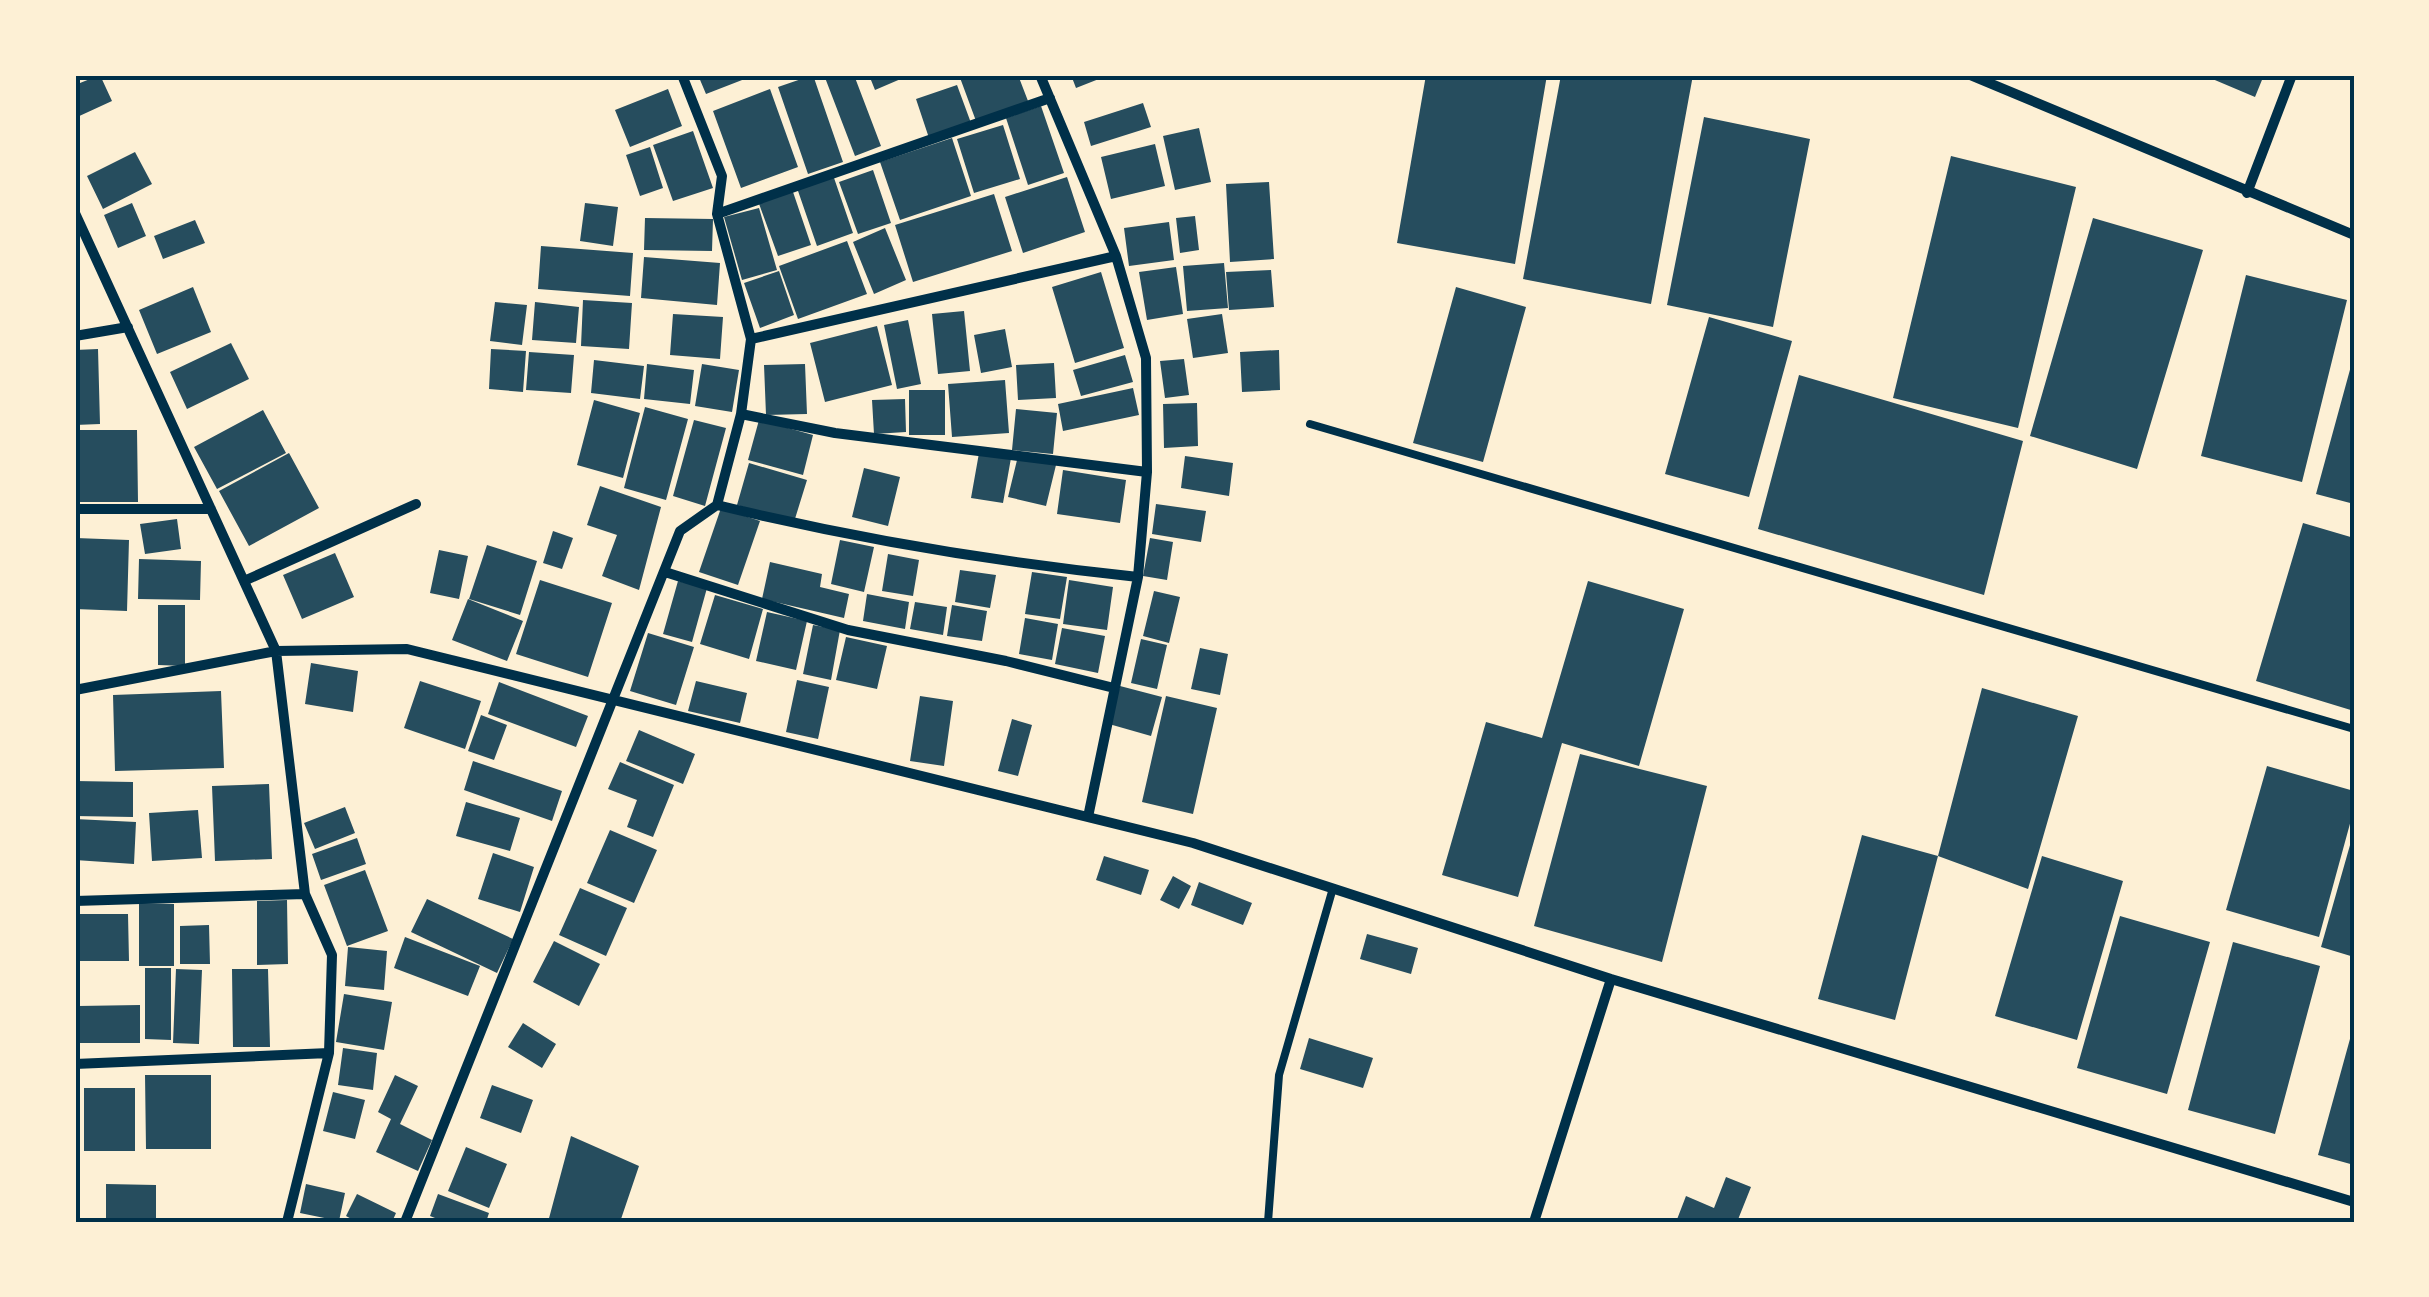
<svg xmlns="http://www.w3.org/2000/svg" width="2429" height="1297" font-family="'Noto Serif',serif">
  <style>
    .building { fill: #264d5e }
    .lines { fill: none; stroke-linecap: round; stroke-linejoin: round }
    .service { stroke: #003049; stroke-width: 8 }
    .minor { stroke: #003049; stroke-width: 10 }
    .neatline { fill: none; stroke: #003049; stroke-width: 4 }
  </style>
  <rect width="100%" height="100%" fill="#fdf0d5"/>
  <path class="building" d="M100,75L112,101L75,118V85Z
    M698,75H755L706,94Z
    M813,75L843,162L808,174L778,87Z
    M824,75H854L881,146L855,156Z
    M869,75H910L875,90Z
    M959,75H1018L1028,101L976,121Z
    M1071,75H1109L1076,88Z
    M1426,75H1547L1515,264L1397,243Z
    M1561,75H1693L1651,304L1523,279Z
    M2203,75H2264L2255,97Z
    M957,85L971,123L929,138L916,99Z
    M668,89L682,126L630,147L615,110Z
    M770,89L798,167L741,188L713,111Z
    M1143,103L1151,127L1091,146L1084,122Z
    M1041,106L1064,173L1028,185L1006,118Z
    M1704,117L1810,139L1773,327L1667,305Z
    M1003,125L1020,179L974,193L957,139Z
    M1199,128L1211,182L1175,190L1163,136Z
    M693,131L713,188L673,201L653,145Z
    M952,138L971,196L900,220L880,162Z
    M1155,144L1165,186L1111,199L1101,157Z
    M650,147L663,188L640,196L626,155Z
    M135,152L152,184L103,209L87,176Z
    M1951,156L2076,187L2018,428L1893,398Z
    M873,170L891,223L858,234L839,182Z
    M833,175L853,233L817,246L797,188Z
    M1067,177L1085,232L1023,253L1005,197Z
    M1269,182L1274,259L1230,262L1226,184Z
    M792,189L811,245L778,256L758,201Z
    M994,194L1012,251L913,282L895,225Z
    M132,203L146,236L118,248L104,215Z
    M585,203L618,207L613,246L580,241Z
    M759,208L777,270L742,280L724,217Z
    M1195,216L1199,250L1180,253L1176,218Z
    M645,218L713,219L712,251L644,250Z
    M2093,218L2203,250L2137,469L2030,436Z
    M195,220L205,243L163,259L154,236Z
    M1169,222L1174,260L1129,266L1124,228Z
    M885,228L906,280L874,294L853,242Z
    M847,241L867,294L798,319L779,266Z
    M541,246L633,253L630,296L538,289Z
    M644,257L720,263L717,305L641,298Z
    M1224,263L1228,308L1187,311L1183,266Z
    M1176,267L1183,314L1147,320L1139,272Z
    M1271,270L1274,307L1229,310L1226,272Z
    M779,271L794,315L760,328L744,283Z
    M1101,272L1124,348L1075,363L1052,287Z
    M2246,275L2347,300L2302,482L2201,456Z
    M193,287L211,332L157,354L139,310Z
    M1456,287L1526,307L1483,462L1413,443Z
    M583,300L632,303L629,349L581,346Z
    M495,302L527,305L522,345L490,341Z
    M535,302L579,307L576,343L532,340Z
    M964,311L970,371L938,374L932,314Z
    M673,314L723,317L720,359L670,355Z
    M1222,314L1228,353L1193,358L1187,319Z
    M1709,317L1792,341L1749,497L1665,474Z
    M908,320L921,384L897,389L884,325Z
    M877,326L892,385L825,402L810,343Z
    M1005,329L1012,367L981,373L974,335Z
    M231,343L249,379L187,409L170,372Z
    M98,349L100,424L75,425V350Z
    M491,349L526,351L523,392L489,389Z
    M1279,350L1280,390L1242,392L1240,352Z
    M529,352L574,355L571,393L526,390Z
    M1125,355L1133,382L1081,396L1073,370Z
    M2354,355V504L2316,494Z
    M1184,359L1189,395L1165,398L1160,361Z
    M594,360L644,366L640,399L591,393Z
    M1054,363L1056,398L1018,400L1016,365Z
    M647,364L694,370L690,404L644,399Z
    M702,364L739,370L732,412L695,406Z
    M805,364L807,414L766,415L764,365Z
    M1799,375L2023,441L1984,595L1758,529Z
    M1005,380L1009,433L952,437L948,384Z
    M1133,388L1139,415L1063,431L1058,404Z
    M909,390H945V435H909Z
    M905,399L906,432L874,434L872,400Z
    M594,400L640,413L623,478L577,465Z
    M1197,403L1198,446L1164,448L1163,404Z
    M645,407L688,419L666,500L624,488Z
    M1016,409L1057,413L1053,454L1012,450Z
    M263,410L286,453L217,489L194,447Z
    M694,420L726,428L705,506L673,496Z
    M759,420L813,435L803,475L748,460Z
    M77,430H137L138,502H78Z
    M289,453L319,508L249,546L219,491Z
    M979,453L1011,458L1003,503L971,498Z
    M1018,456L1056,465L1046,506L1008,497Z
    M1185,456L1233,463L1229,496L1181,488Z
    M749,463L807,480L794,522L737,505Z
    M864,468L900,477L888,526L852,517Z
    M1063,470L1126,480L1120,523L1057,514Z
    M600,486L661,507L639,590L602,576L617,535L587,525Z
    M1156,504L1206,511L1201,542L1152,534Z
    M721,508L760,521L738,585L699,572Z
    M177,519L181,549L145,554L140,524Z
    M2303,523L2354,538V711L2256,681Z
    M553,531L573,538L562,569L543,563Z
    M76,538L129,540L127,611L75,609Z
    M1150,538L1173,542L1167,580L1143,576Z
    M840,540L874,547L864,592L831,584Z
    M487,545L537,561L520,615L469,599Z
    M439,550L468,556L459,599L430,593Z
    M335,553L354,597L302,619L283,575Z
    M888,554L919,560L913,596L882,591Z
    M139,559L201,561L200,600L138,599Z
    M770,562L822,574L820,587L849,594L844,618L762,599Z
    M960,570L996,575L990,608L955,602Z
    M1032,572L1067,577L1060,619L1025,614Z
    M540,580L612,603L588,677L516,654Z
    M1069,580L1113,587L1107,630L1063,624Z
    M678,581L707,588L692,642L663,634Z
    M1588,581L1684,609L1639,766L1562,743L1518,897L1442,875L1486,722L1542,738Z
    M1154,591L1180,597L1169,643L1143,636Z
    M867,594L909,602L905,629L863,621Z
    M715,595L763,609L749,659L700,644Z
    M468,599L523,621L507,661L452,640Z
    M915,602L947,607L943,635L910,629Z
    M158,605H185V666L158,665Z
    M952,605L987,611L982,641L947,636Z
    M767,612L807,621L796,670L756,661Z
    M1025,618L1058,624L1052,660L1019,654Z
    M813,625L840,630L831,680L803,674Z
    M1062,628L1105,636L1098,673L1055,664Z
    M648,633L694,647L676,705L630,691Z
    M846,637L887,646L877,689L836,680Z
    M1141,639L1167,645L1157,689L1131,683Z
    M1200,648L1228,654L1220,695L1191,689Z
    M311,663L358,671L353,712L305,704Z
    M797,680L829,687L818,739L786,732Z
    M420,681L481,701L465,749L404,728Z
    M696,681L747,693L740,723L688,711Z
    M499,682L588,716L576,747L488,714Z
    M1120,686L1162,697L1151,736L1109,724Z
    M1982,688L2078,716L2028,889L1938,856Z
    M221,691L224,768L115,771L113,695Z
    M920,696L953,701L944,766L910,761Z
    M1166,696L1217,708L1193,814L1142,802Z
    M481,715L507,725L494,760L468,751Z
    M1012,719L1032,725L1018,776L998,771Z
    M639,730L695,754L683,784L626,761Z
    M1580,754L1707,786L1662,962L1534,926Z
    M473,761L562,791L552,821L464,790Z
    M620,762L674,785L653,837L627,827L637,800L608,789Z
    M2267,766L2354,791V809L2319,937L2226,910Z
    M75,781L133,782V817L75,816Z
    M269,784L272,859L215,861L212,786Z
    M466,802L520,818L510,851L456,836Z
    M345,807L355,833L315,849L304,823Z
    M198,810L202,858L152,861L149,813Z
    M75,819L136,822L134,864L75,860Z
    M610,830L657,850L634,903L587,883Z
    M2354,831V957L2321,947Z
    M1862,835L1938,856L1895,1020L1818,999Z
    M357,838L366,864L321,880L312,854Z
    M493,853L534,867L520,912L478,899Z
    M1104,856L1149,870L1141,895L1096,880Z
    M2042,856L2123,881L2077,1040L1995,1016Z
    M365,870L388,931L347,946L324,885Z
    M1173,876L1191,886L1179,909L1160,900Z
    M1199,882L1252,903L1243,925L1191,905Z
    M580,888L627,908L606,956L559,935Z
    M427,899L513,939L497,973L411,932Z
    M287,900L288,964L257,965V901Z
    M139,903L174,904V966H139Z
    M76,914H128L129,961H77Z
    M2120,916L2210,942L2167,1094L2077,1068Z
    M209,925L210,964H180V926Z
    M1367,934L1418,948L1411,974L1360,959Z
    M405,937L480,966L468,996L394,968Z
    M554,941L600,964L579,1006L533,982Z
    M2233,942L2320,966L2275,1134L2188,1110Z
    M348,947L387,951L384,990L345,986Z
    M145,968H171V1040L145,1039Z
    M176,969L202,970L199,1044L173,1043Z
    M232,969H268L270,1047H233Z
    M344,994L392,1002L384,1050L336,1042Z
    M140,1005V1043H78V1006Z
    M523,1023L556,1044L542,1068L508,1047Z
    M2353,1028H2354V1165L2318,1155Z
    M1309,1038L1373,1058L1363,1088L1300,1069Z
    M343,1048L377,1053L373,1090L338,1085Z
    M145,1075H211V1149H146Z
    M395,1075L418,1086L400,1124L432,1140L418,1171L376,1152L391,1119L378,1112Z
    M492,1085L533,1100L521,1133L480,1118Z
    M84,1088H135V1151H84Z
    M333,1092L365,1100L355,1139L323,1131Z
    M571,1136L639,1166L620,1222H548Z
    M466,1147L507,1164L489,1208L448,1191Z
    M1726,1177L1751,1187L1737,1222H1676L1686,1196L1714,1208Z
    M106,1184L156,1185V1222H106Z
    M306,1184L345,1193L339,1221L300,1213Z
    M357,1194L396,1213L392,1222H357L346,1216Z
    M438,1194L489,1213L486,1222H445L430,1216Z"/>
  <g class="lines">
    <path class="service" d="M1310,424L2354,729
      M1268,1222L1279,1075L1333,888"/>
    <path class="minor" d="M1040,75L1116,256L1146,358L1147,472L1138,577L1088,817
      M1970,75L2354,235
      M2247,193L2292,75
      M75,213L276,651L305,894L332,955L329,1053L287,1222
      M717,214L1050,98
      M75,336L128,327
      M751,339L1116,256
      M741,414L835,433L1147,472
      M717,505C857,539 995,562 1138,577
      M75,509H211
      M665,572L848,630L1006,661L1114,688
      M244,581L416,504
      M75,690L276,651L407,649L1193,843L1611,979L2354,1202
      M75,901L305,894
      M75,1064L329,1053
      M405,1222L680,531L717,505L741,414L751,339L717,214L722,176L682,75
      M1534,1222L1611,979"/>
  </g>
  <rect width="2429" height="1297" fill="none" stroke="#fdf0d5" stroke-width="155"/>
  <rect x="78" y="78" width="2274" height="1142" class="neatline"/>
</svg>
